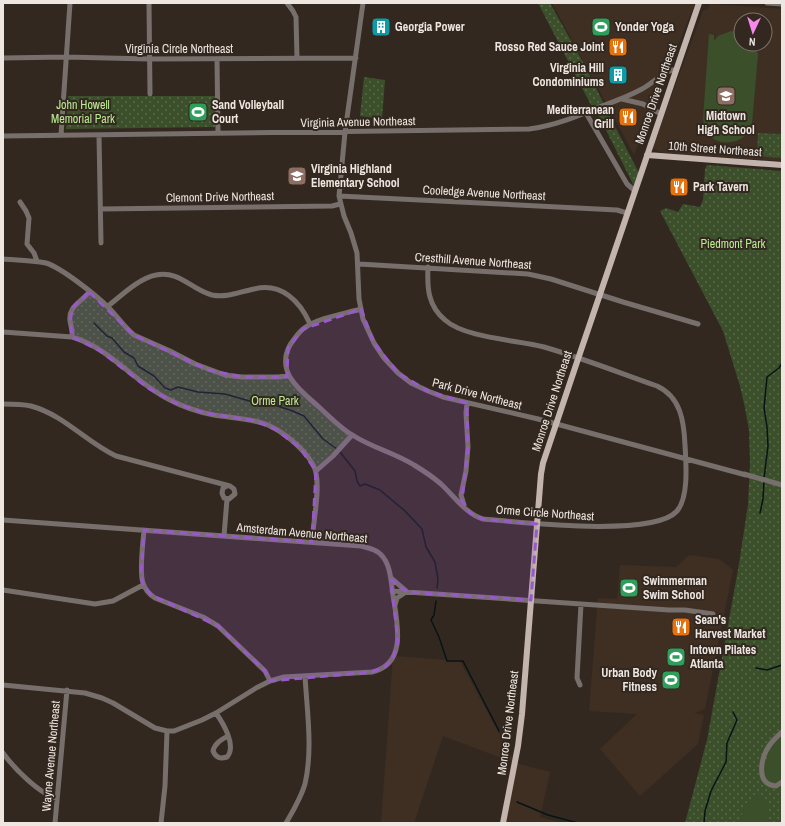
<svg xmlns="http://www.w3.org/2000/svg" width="785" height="826" font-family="'Archivo Narrow',sans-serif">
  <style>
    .built { fill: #3f2f22; fill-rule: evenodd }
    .green { fill: url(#green-dots) }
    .pitch { fill: #3b502a }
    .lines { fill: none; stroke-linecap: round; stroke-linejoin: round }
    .stream { stroke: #071415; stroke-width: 1.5 }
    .minor { stroke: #776f6c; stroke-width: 5 }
    .major { stroke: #c3b4ae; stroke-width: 6 }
    .marked { fill: #985ac8; fill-opacity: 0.2; stroke: #985ac8; stroke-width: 3; stroke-dasharray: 8 5; stroke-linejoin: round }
    .labels { text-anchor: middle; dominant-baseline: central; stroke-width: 4; stroke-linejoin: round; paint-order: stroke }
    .poi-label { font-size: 12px; font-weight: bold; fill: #eee6e1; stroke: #332820; text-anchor: start }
    .street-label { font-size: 12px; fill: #eee6e1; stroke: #332820 }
    .park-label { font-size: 12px; fill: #baea93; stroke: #332820 }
  </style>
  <defs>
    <pattern id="green-dots" width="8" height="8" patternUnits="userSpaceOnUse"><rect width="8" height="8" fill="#3b502a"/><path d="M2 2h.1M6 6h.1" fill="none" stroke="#586949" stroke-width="1.8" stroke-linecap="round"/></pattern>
  </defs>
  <rect width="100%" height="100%" fill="#332820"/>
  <path class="built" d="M552,3H695L634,155Z
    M710,4L782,9V161L663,153L652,148L703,11L708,9ZM741,20H765V44H741Z
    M689,555L719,559L733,570L705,709L694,713L704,715L698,744L640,796L600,749L637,714L589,711L598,598L617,599L620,565L676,567Z
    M393,656L460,661L515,763L550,772L540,817L563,823H504L515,763L443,736L414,823H381Z"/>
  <path class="green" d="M538,3H550L584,64L604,104L593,109Z
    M364,77L385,80L382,119L360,116Z
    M68,96H215V127L66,129Z
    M605,107L639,173L634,186L597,112L596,111Z
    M758,133L782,134V158L757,156Z
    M707,165L782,171V823H685L707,740L738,570L748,505L750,464L749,430L745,408L740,386L723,331L660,211L666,208L678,212L683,204L700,207L703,200L705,169Z
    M92,292L125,329L217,371L250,377L285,374L352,434L316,470L305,450L278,428L242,418L189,407L150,388L98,346L75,336L71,324L74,306Z"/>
  <path class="pitch" d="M731,31L741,33V44H754L758,54L752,124C750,126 749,130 748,132C739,145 718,146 708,134C705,129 704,124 703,119L709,34L714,35V41L718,36Z
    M782,736V778L774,783H770L764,776C764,760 771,747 782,736Z
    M762,796C771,802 770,814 766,823H741C740,813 747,802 755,797Z"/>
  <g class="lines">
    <path class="stream" d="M94,323L107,336L112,338L124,352L134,358L138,366L154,376L165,388L171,390L178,387L198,392L225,394L253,402L271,404L290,410L304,416L323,439L337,449
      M340,452L355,471L357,481L360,486L365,484L380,490L405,511L422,529L426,547L435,562L438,579L437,588
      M764,478L768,446L767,427L764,408L767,377L779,368L782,363
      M760,513L763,499L764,481
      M436,601L434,615L431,620L439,637L447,661H463L499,731
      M756,668L767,670L782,665
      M517,802L548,815L578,823
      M704,823L705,811L711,791L726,762L727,743L737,720L733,712"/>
    <path class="minor" d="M149,3L150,94
      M287,3L293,11L296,17L297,58
      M363,3L345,132L339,196L344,216L351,233L357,253L359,299L363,319L374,343L384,358L398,373L411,383L428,391L443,397L538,419L746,475L735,472
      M767,3L782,4
      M3,58L66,57L149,59L356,58
      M217,59L218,133
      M622,99L643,104L661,114
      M586,113L627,184L635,191
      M61,135L70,3
      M99,135L101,243
      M3,136L529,129C555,126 578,116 602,106C616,101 629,96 642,89C651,85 667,68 676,70
      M339,196L617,210L627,213
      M20,202L26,211L29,218L27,244L34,253L37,261
      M101,209L332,206L340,204
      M3,259C17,260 32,260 46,263C62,268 97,296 109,308C118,317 124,327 134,335L170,351L195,364L225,375L242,377H280L289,375
      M359,264L528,274L551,279L623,302L698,324
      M108,306C121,296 139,278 156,275C179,270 192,290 212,295C227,298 239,292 254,289C281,282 300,301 310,324
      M361,309C343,314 317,318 303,329C298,333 294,339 290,345C275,373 301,391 319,407C330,417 341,429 354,436C373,448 395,453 414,465C424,471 433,477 441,484C454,496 466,514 483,519C519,522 653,538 677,511C689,497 686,463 685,445C684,422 681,397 657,386C620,373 582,358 544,347C517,340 465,338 445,320C428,306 427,288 428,267
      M3,332L72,337C110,348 134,382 168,399C183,407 198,412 214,415C232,418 251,418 268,425C281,431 294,441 304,452C309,458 315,465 316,473C320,491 313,523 312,542
      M72,337C73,332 71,327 70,321C68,306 82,302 89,292
      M3,404C12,404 22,404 31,406C64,415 86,442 116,456L230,486L234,489L235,494L229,499L224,498L222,493L223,488L227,486
      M316,471L333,456L352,435
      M744,474L782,485
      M464,505L461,495L466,471L468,447L466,413L467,403
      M3,520L361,546C369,548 378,550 383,557C391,567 391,583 393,595C397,622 408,664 372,672L284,677L270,681L256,688L216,713L202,720L174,731H167L155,728L113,703L102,698L85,693L3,685
      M144,530C143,543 139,572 143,583C145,590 149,594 155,598L203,617L218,626L265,671L270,681
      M224,536L227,499
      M391,578L406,591
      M3,590L95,604L113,601L143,585
      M392,591L669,610H685L713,614
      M395,605L397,598L406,592
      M580,685L577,678L581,604
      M216,713C223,723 237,746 227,757C220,759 216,758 213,751C215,743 221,740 228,736
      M782,732C778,736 773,740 769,746C761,758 755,785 776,786L782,782
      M3,753C13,767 40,795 57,798
      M55,823L67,690
      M161,823L165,786L167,731
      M286,823C293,811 301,798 305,784C313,749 307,711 305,676"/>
    <path class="major" d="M647,155L782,165
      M503,823L518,746L522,714L541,474L543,463L578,359L699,3"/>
  </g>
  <path class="marked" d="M89,292L134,335L208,370L242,377H287L288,348L303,329L361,309L374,343L398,373L428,391L467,403L468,447L462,501L470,513L483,519L537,524L531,600L407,592L391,580L398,642L393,658L385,667L372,672L270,681L265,671L218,626L151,595L143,585L141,575L144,530L312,542L316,471L300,448L275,429L255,421L204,413L175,403L148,388L99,350L72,337L70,320L73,307Z"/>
  <defs>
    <g id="building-square" transform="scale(1)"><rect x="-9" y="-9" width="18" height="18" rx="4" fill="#0f9aa8" stroke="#332820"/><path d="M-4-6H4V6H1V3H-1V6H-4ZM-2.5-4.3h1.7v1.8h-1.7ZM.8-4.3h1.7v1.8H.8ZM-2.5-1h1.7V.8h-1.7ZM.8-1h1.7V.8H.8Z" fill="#fff"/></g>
    <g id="stadium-square" transform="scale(1)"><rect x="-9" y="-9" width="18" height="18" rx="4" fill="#2e9e5b" stroke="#332820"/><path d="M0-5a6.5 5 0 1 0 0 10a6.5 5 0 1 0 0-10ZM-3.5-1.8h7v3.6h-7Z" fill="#fff"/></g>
    <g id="restaurant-square" transform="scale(1)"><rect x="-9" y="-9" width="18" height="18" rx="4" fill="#e8710a" stroke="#332820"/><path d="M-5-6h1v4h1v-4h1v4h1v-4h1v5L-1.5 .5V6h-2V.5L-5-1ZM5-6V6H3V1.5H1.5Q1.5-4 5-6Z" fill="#fff"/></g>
    <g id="school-square" transform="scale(1)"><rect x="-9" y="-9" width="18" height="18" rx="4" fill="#8d6e63" stroke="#332820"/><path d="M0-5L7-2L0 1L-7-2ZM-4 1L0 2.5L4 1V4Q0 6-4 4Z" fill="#fff"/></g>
  </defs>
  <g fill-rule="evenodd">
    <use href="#building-square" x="381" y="27"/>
    <use href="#stadium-square" x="601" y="27"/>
    <use href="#restaurant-square" x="618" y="47"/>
    <use href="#building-square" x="618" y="75"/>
    <use href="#school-square" x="726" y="96"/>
    <use href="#stadium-square" x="198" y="112"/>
    <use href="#restaurant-square" x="628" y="117"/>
    <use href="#school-square" x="297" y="176"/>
    <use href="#restaurant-square" x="679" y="187"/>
    <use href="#stadium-square" x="629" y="588"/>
    <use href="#restaurant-square" x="681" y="627"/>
    <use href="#stadium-square" x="676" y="657"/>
    <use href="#stadium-square" x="671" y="680"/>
  </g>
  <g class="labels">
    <g class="poi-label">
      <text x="395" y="27">Georgia Power</text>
      <text x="615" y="27">Yonder Yoga</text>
      <text x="604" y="47" text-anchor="end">Rosso Red Sauce Joint</text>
      <text x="604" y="68" text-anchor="end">Virginia Hill<tspan x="604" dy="14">Condominiums</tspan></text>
      <text x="212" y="105">Sand Volleyball<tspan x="212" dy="14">Court</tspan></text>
      <text x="614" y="110" text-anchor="end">Mediterranean<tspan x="614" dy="14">Grill</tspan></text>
      <text x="726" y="116" text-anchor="middle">Midtown<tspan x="726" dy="14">High School</tspan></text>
      <text x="311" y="169">Virginia Highland<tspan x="311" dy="14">Elementary School</tspan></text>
      <text x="693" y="187">Park Tavern</text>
      <text x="643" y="581">Swimmerman<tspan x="643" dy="14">Swim School</tspan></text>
      <text x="695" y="620">Sean's<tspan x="695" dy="14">Harvest Market</tspan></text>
      <text x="690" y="650">Intown Pilates<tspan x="690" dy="14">Atlanta</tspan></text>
      <text x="657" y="673" text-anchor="end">Urban Body<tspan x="657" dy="14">Fitness</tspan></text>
    </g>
    <g class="street-label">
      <text x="179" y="49">Virginia Circle Northeast</text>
      <text transform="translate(656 94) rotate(-71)">Monroe Drive Northeast</text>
      <text transform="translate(358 122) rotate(-1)">Virginia Avenue Northeast</text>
      <text transform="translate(715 149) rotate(4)">10th Street Northeast</text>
      <text transform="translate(484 193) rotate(3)">Cooledge Avenue Northeast</text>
      <text transform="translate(220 197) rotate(-1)">Clemont Drive Northeast</text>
      <text transform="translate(473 261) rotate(4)">Cresthill Avenue Northeast</text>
      <text transform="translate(477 394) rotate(15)">Park Drive Northeast</text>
      <text transform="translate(552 401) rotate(-72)">Monroe Drive Northeast</text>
      <text transform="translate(545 513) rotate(4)">Orme Circle Northeast</text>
      <text transform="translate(302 533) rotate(5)">Amsterdam Avenue Northeast</text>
      <text transform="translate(508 723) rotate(-83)">Monroe Drive Northeast</text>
      <text transform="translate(51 756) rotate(-85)">Wayne Avenue Northeast</text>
    </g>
    <g class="park-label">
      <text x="83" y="105">John Howell<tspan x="83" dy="14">Memorial Park</tspan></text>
      <text x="733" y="244">Piedmont Park</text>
      <text x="275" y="401">Orme Park</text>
    </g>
  </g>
  <rect width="785" height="826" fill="none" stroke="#eee6e1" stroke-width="8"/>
  <g transform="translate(753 32) rotate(184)"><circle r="19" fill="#332820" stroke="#7e746d"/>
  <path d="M0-3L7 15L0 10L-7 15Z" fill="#f888eb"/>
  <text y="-6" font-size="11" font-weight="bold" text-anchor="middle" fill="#eee6e1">N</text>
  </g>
</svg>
